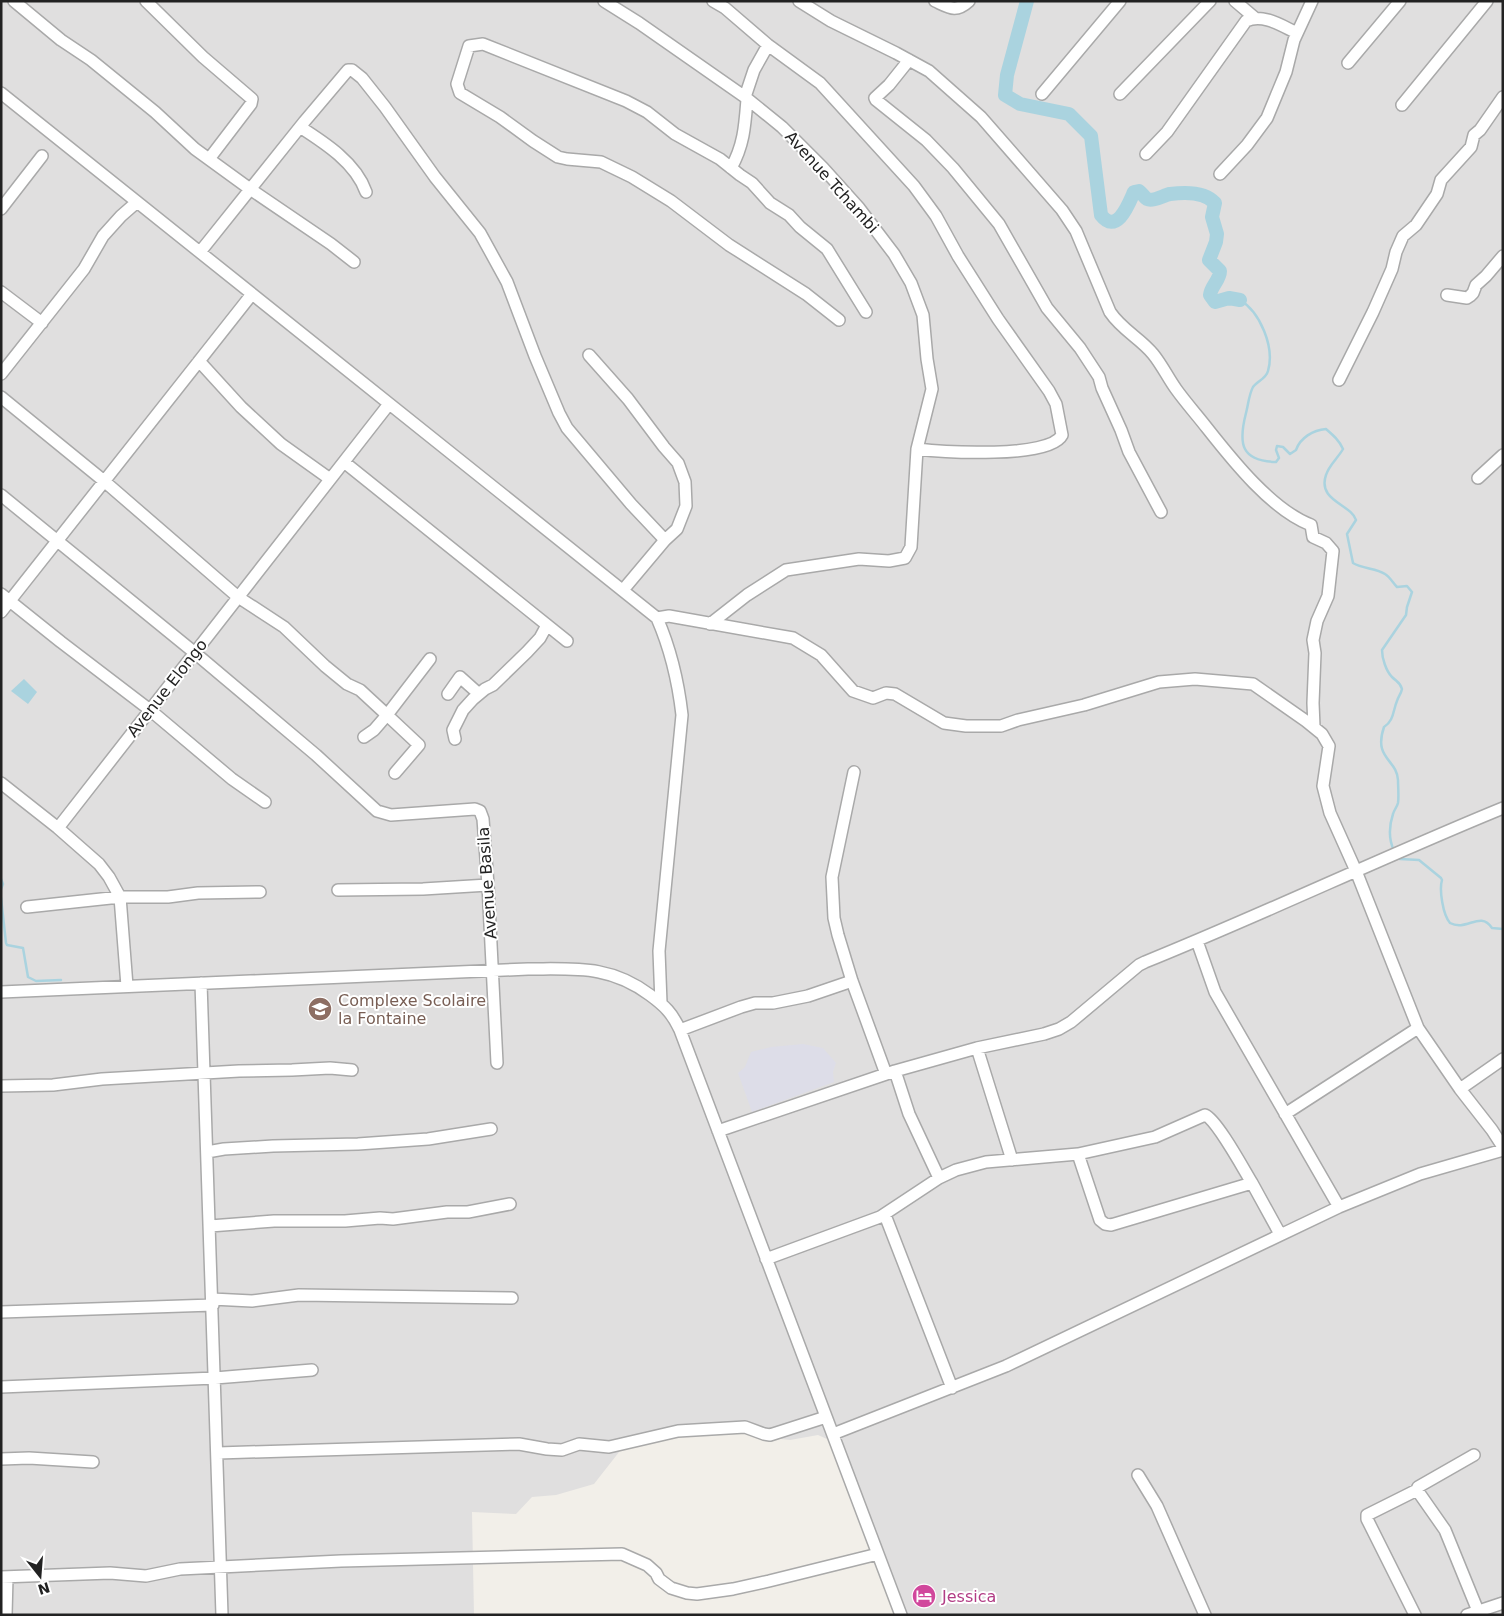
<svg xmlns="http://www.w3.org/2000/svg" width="1504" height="1616" font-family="'DejaVu Sans',sans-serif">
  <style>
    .residential { fill: #e0dfdf }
    .plaza { fill: #dddde8 }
    .water { fill: #aad3df }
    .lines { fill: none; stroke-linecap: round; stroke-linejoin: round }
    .stream { stroke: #aad3df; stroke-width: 2.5 }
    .river { stroke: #aad3df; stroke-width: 14 }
    .minor-casing { stroke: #a9a9a9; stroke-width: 14 }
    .minor { stroke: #fff; stroke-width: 11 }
    .labels { text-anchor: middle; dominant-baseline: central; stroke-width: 4; stroke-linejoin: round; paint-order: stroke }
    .street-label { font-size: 16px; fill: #222; stroke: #fff }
    .education-label { font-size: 16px; fill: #785e54; stroke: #fff; text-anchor: start }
    .hotel-label { font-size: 16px; fill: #b23c85; stroke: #fff; text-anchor: start }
  </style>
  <rect width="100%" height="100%" fill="#f2efe9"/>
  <path class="residential" d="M1,1H1503V1615H900L831,1438L827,1439L818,1435L790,1440L762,1437L746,1433L679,1434L623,1447L594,1484L556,1495L532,1497L516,1514L472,1512L474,1615H1Z"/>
  <path class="plaza" d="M803,1044L823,1048L836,1063L833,1072L834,1082L752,1112L738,1073L745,1067L751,1052L771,1047Z"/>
  <path class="water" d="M24,679L37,692L28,704L11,691Z"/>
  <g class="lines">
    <path class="stream" d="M1240,300C1260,312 1275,347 1268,371C1266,379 1257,381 1253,387C1249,394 1248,406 1246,413C1238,444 1241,461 1276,462L1279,458L1276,450L1277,446L1283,447L1290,454L1296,450C1300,438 1313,430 1326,429C1333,435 1339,440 1343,449C1338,458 1329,465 1326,475C1317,501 1351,504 1356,520L1347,534L1353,563C1363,569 1376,568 1385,574C1390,577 1393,583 1397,587L1407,586L1412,592L1407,607L1406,615L1382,650C1382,658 1386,671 1392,677C1397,682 1400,682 1402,689C1401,694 1398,697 1397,701C1393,710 1394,721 1384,727C1373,759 1397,759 1398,780C1398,786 1399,797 1398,803C1397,807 1394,810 1393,814C1389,826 1389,840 1394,851
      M1396,856L1400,859L1419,860L1441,878L1442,880C1439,890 1443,915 1450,923C1467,932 1480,910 1492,928L1503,929
      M1,879L3,884L1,889
      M1,898L6,943L7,945L23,948L28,977L36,981L61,980"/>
    <path class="river" d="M1027,1L1007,75L1005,95L1020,104L1069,114L1091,136L1101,215C1117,236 1129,203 1134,192L1139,191C1142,193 1144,197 1147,199C1153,202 1164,195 1170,194C1185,192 1205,192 1215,203L1212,217L1217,234L1216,242L1209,260L1220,271C1220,280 1211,286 1210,295L1215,302L1229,298L1240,300"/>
    <g class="minor-casing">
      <path id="minor" d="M14,1L61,40L91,60L155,112L195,149L250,189L331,244L354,262
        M146,1L203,57L252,99L251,104L209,159
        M604,1L639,23L745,97L782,127L823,168L859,208L894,254L911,283L923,315L927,359L932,389L917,449L911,547L905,558L889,561L859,559L786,570L747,595L710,624
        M713,1L725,8L768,45L820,83L914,186L936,216L958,256L998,319L1049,391L1056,404L1062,435C1050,459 942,452 917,449
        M799,1L831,21L896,53L929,71L981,117L1062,210L1076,231L1110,312C1122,330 1140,338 1153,354C1162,365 1168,378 1176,389C1186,403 1197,415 1207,428C1233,461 1272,510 1311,525L1313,537L1326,543L1333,551L1328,596L1317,621L1313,640L1315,653L1313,703L1314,727
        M935,1C950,8 956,13 969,1
        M1235,1L1255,18
        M909,60L889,85L875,98L876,100L926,140L953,168L999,224L1047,308L1080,348L1099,377L1102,388L1121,430L1129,452L1161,512
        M1348,63L1400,1
        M1,93L657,618C671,650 678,680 682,715L659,951L661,1003
        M1042,94L1120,1
        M1120,94L1210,1
        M745,97L754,70L768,45
        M1402,105L1487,1
        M300,127C325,143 356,163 366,192
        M1146,154L1167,132L1246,21C1263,13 1282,26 1297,33
        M731,168C744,145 745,125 747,99
        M1220,174L1247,145L1267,118L1286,72L1294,40L1312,1
        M1,209L42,156
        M200,252L304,122L348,70H352L362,78L385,107L435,177L480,233L507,282L535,356L559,413L567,428L631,504L665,540
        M1,292L42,323
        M1447,295L1467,298L1470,296L1473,293L1476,285L1486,276L1503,256
        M839,320L806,294L729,245L671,201L632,177L601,162L567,159L558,157L533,141L500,117L460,93L457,84L469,46L483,44L626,101L647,112L675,134L720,159L740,175L752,183L770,203L789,215L800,227L827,249L866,312
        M589,355L628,399L664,447L678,463L685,482L686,506L677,529L665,540L623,590
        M199,361L241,407L281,444L330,479
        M1,374L84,269L103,236L121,216L137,202
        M1339,380L1373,312L1392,269L1396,252L1403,236L1416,225L1437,194L1441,180L1471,147L1474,135L1480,130L1503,97
        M1,397L104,481L238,597L284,627L325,666L347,684L360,690L387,715L374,730L364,737
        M344,462L567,641
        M1478,478L1503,455
        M1,495L195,653L316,755L377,811L391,815L475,809L480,811L483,819L488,885L497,1063
        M1,594L61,642L150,710L232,779L265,802
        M1,612L252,294
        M657,618L669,616L793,638L821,655L853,691L873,698L886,693L895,694L944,723L966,726H1001L1018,720L1084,705L1159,682L1195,679L1253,684L1306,721L1322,734L1329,746L1323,786L1330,813L1356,871L1418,1028L1285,1114
        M448,694L460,677L479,694
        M455,739L453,730L463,710L473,699L485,689L493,685L527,652L540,638L547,625
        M854,772L832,877L834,918L838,935L852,981L886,1074
        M395,773L419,745L387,715L430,659
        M1,783L58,828
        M338,890L423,889L488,885
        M27,907L120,897H168L198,893L260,892
        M1197,941L1215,992L1339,1207
        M201,983L222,1615
        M127,986L120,897L109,877L99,864L58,828L389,404
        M1,992L528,969C576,969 610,965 650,995C665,1006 672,1013 680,1030L901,1615
        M1418,1028L1460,1089L1492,1130L1503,1147
        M680,1030L741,1007L755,1003H773L808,996L852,981
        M977,1048L1012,1160
        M895,1071L909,1114L939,1178
        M1,1086L53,1085L102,1079L239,1071L292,1070L330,1068L352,1070
        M1460,1089L1503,1059
        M718,1131L895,1071L977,1048L1044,1034L1059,1029L1071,1022L1139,965L1145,962C1266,913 1383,857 1503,808
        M207,1152L224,1149L273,1146L358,1144L428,1139L491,1129
        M1078,1154L1155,1137L1205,1115C1217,1120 1244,1170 1252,1183
        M885,1215L952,1388
        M210,1226L274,1221H345L380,1218L393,1219L447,1212H468L510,1204
        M766,1259L880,1217L939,1178L956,1170L986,1162L1078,1154L1100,1220L1105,1224L1111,1225L1252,1183L1280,1234
        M212,1299L252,1301L299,1295L512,1298
        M1,1312L213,1305
        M1,1387L215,1378L312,1370
        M833,1434L1006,1366L1339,1207L1420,1174L1503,1150
        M218,1453L519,1444L547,1449L562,1450L579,1444L609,1447L678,1431L745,1427L764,1434L770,1435L826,1417
        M1474,1455L1418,1487L1417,1490L1445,1530L1478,1611
        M1,1459L29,1458L93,1462
        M1138,1475L1157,1506L1205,1615
        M1,1577L110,1573L146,1576L180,1569L341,1561L622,1554L647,1565L656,1573L659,1579L671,1588L687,1593L697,1594L733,1589L769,1581L878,1554
        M6,1615L7,1577
        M1415,1615L1367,1519V1515L1417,1490
        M1467,1615L1503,1603"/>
    </g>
    <use href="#minor" class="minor"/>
  </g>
  <defs>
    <g id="school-disc" transform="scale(1.25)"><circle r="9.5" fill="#8d6e63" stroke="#fff"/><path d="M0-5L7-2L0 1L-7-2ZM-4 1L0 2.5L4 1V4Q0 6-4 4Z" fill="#fff"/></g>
    <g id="hotel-disc" transform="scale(1.25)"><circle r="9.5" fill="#d1479c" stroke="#fff"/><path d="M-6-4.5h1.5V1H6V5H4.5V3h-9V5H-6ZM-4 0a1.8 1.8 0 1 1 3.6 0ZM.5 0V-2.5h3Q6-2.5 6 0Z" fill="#fff"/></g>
  </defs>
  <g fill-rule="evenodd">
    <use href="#school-disc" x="320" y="1009"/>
    <use href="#hotel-disc" x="924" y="1596"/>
  </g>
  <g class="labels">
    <g class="street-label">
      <text transform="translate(832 182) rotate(48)">Avenue Tchambi</text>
      <text transform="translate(167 688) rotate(-52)">Avenue Elongo</text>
      <text transform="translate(487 883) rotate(-94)">Avenue Basila</text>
    </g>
    <g class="education-label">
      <text x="338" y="1000">Complexe Scolaire<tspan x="338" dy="18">la Fontaine</tspan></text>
    </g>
    <g class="hotel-label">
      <text x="942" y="1596">Jessica</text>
    </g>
  </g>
  <rect width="1504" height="1616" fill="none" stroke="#222222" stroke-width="5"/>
  <g transform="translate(40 1576) rotate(163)" stroke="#ffffff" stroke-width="4" paint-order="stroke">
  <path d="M0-4L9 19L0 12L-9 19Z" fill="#222222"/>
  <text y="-8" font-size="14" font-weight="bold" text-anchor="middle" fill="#222222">N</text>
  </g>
</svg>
